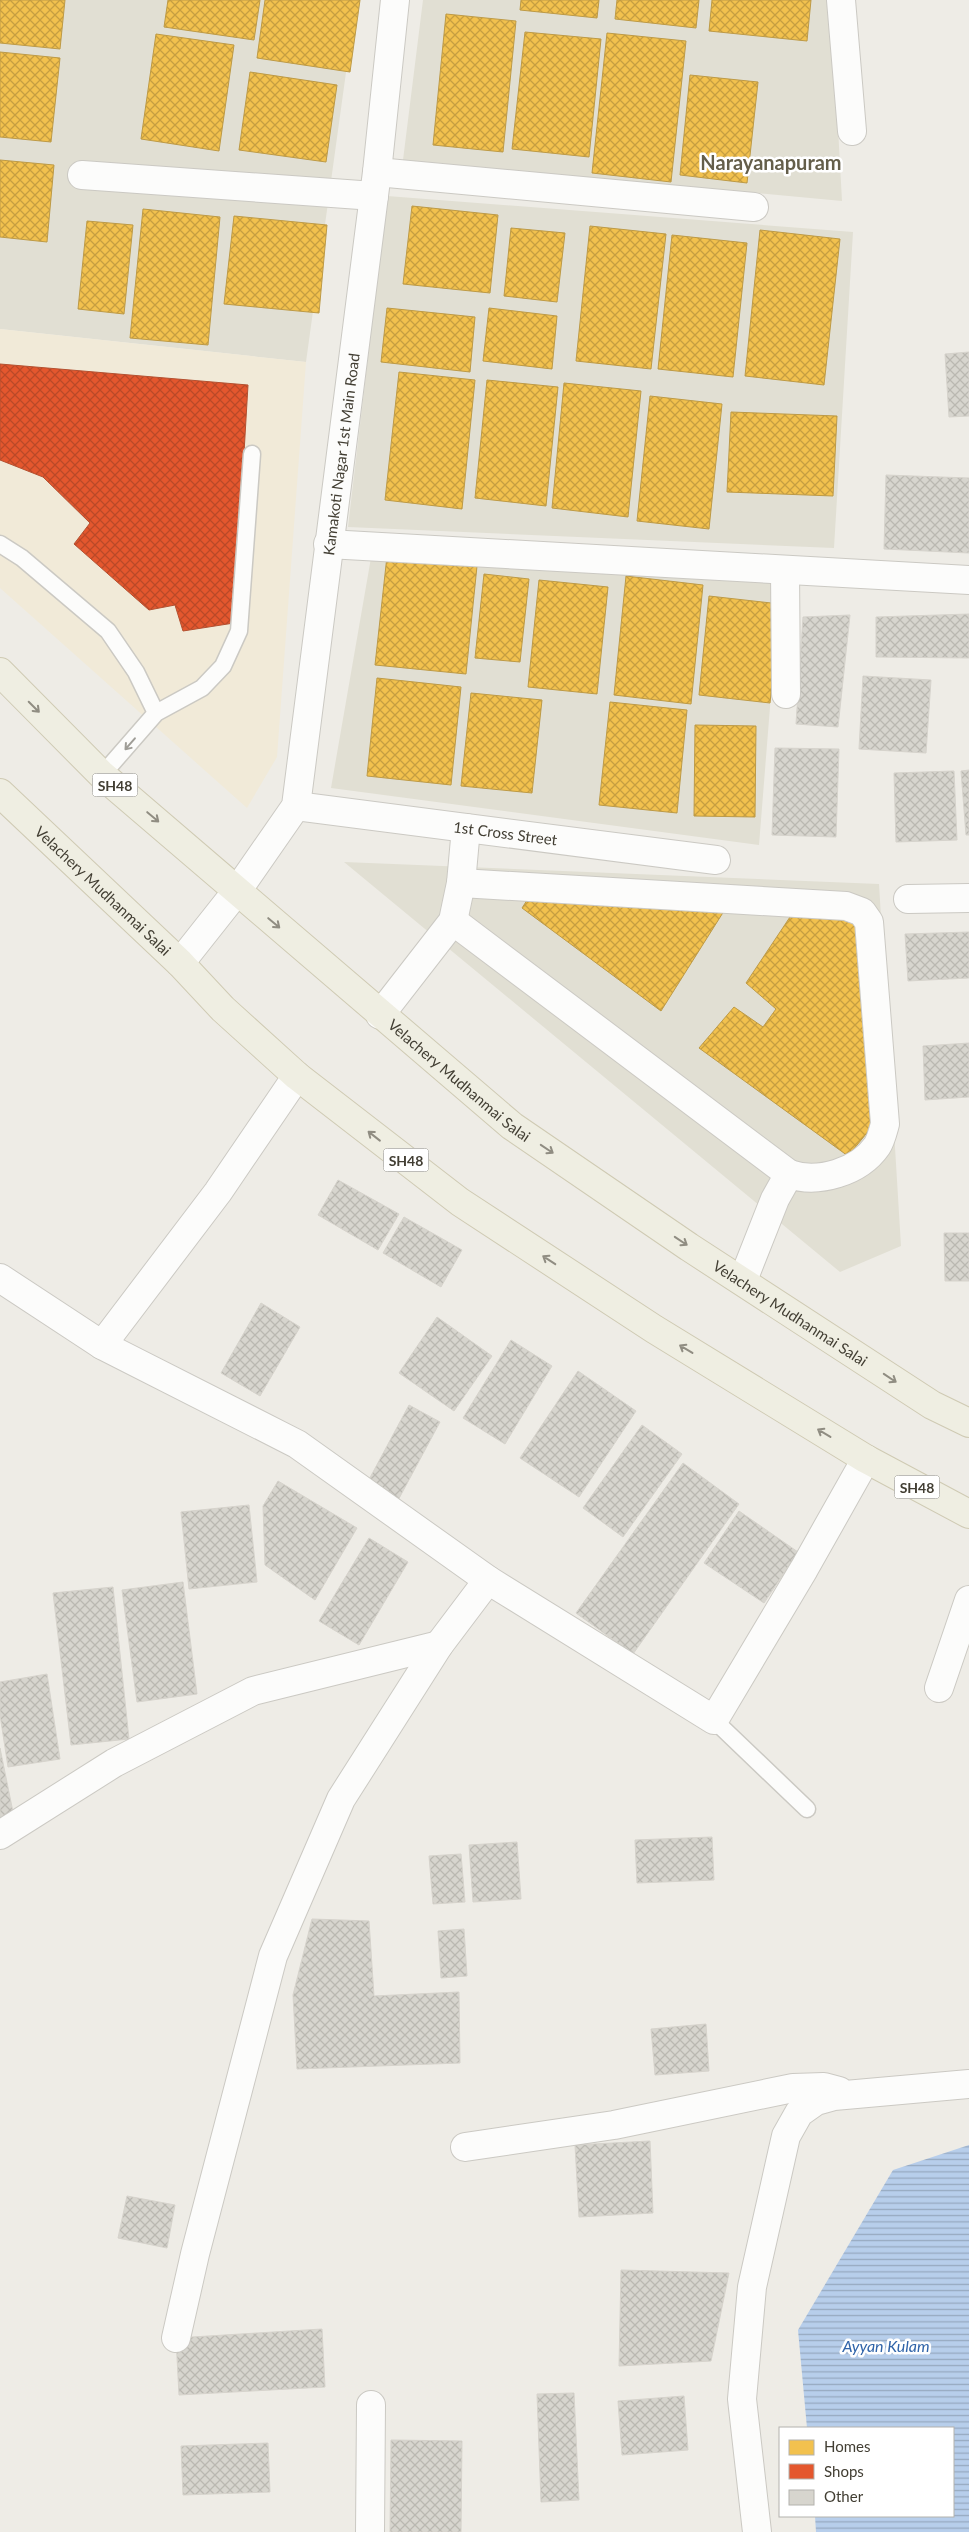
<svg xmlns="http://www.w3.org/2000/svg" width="969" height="2532" font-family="Lato,sans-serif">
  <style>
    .residential { fill: #e1dfd3 }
    .commercial { fill: #f1ead8 }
    .water { fill: url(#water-rules) }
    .homes { fill: url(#homes-cross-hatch); stroke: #bd9a46 }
    .shops { fill: url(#shops-cross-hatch); stroke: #b35030 }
    .building { fill: url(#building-cross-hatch); stroke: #d6d3cc }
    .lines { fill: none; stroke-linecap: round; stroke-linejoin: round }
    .lane-casing { stroke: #cbc9c3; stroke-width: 19 }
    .street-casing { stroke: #cbc9c3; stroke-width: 30 }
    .primary-casing { stroke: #cfcab3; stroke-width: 30 }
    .lane { stroke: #fcfcfb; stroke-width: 16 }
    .street { stroke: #fcfcfb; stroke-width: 28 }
    .primary { stroke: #efeee2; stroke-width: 28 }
    .oneway { stroke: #908d82 }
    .oneway2 { stroke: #9f9d97 }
    .labels { text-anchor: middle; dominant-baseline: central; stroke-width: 5; stroke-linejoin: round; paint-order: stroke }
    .shield { fill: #fff; stroke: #7b7870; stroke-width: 1 }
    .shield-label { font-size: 14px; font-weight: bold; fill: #423e33 }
    .street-label { font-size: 15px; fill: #423e33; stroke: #fff }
    .water-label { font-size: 16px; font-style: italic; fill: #3064a9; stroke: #fff }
    .district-label { font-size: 20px; font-weight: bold; fill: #645e4a; stroke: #fff }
  </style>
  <defs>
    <pattern id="water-rules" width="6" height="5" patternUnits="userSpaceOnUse" patternTransform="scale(1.25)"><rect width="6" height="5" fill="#b7ceeb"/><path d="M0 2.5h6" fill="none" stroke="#96a9bf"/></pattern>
    <pattern id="homes-cross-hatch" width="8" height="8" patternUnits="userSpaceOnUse" patternTransform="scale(1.25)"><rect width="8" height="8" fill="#f2c14e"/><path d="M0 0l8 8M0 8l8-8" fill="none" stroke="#c69e41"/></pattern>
    <pattern id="shops-cross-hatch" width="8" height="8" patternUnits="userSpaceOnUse" patternTransform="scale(1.25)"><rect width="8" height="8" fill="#e4572e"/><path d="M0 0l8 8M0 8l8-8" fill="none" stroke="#ba4928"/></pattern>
    <pattern id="building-cross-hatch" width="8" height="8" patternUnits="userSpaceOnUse" patternTransform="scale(1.25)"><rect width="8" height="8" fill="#d7d5ce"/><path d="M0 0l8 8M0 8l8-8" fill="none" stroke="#bab8b1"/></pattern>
  </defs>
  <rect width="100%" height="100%" fill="#eeece6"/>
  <path class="residential" d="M0,0H356L306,362L0,329Z
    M423,0H831L842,201L403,160Z
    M387,196L853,232L834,548L348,527Z
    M372,552L780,582L759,845L331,788Z
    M344,862L879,884L901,1246L840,1272Z"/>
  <path class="commercial" d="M0,329L306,362L277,757L247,808L0,588Z"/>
  <path class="water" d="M969,2145V2532H816L815,2516H953V2428H807L798,2330L893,2170Z"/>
  <path class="homes" d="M0,0H65L60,49L0,43Z
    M168,0H260L254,40L164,27Z
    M265,0H360L350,72L257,58Z
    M521,0H599L597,18L520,10Z
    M617,0H699L696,28L615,19Z
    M712,0H811L807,41L709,31Z
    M446,14L516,21L503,152L433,145Z
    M525,32L601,39L589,157L512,149Z
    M607,33L686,41L671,182L592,173Z
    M156,34L234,45L219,151L141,139Z
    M0,52L60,58L51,142L0,137Z
    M250,72L337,85L326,162L239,150Z
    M690,75L758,82L747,183L680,175Z
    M0,160L54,165L47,242L0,237Z
    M412,206L498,215L490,293L403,284Z
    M143,209L220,217L208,345L130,338Z
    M234,216L327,225L319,313L224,304Z
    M87,221L133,225L124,314L78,309Z
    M590,226L666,234L651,369L576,361Z
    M511,228L565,233L557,302L504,296Z
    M760,230L840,239L824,385L745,376Z
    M672,235L747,243L733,377L658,369Z
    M387,308L475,317L470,372L381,362Z
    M489,308L557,316L552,369L483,361Z
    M399,372L475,380L462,509L385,500Z
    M487,380L558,387L546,506L475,498Z
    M564,383L641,391L628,517L552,508Z
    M650,396L722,404L709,529L637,521Z
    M731,412L837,416L833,496L727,492Z
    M387,556L477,566L466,674L375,665Z
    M484,574L529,579L520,662L475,658Z
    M626,576L703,585L691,704L614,695Z
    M539,580L608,587L597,694L528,687Z
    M709,596L780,604L770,703L699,695Z
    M377,678L461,687L451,785L367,776Z
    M471,693L542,700L532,793L461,786Z
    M610,702L687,710L677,813L599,805Z
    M695,725L756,726L755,817L694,816Z
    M531,894L724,911L661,1011L522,908Z
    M790,917L861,920L871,1128L848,1156L699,1048L734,1007L763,1027L776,1009L746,983Z"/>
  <path class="shops" d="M0,364L248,385L234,623L183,631L175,605L149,610L74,544L90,523L43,477L0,460Z"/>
  <path class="building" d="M969,352V416L949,417L945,354Z
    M886,475L969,478V553L884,549Z
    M969,614V658L876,657V617Z
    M850,615L838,727L796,724L803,617Z
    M863,676L931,680L926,753L859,749Z
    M775,748L839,749L836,837L772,835Z
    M969,770V835H966L961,771Z
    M954,771L957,840L896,842L894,773Z
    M969,932V978L908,981L905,934Z
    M969,1043V1097L925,1100L923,1046Z
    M338,1180L399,1214L378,1250L318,1215Z
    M404,1217L462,1250L441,1287L383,1253Z
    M944,1233H969V1281H945Z
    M261,1303L300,1327L260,1396L221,1373Z
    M437,1317L492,1356L454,1411L399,1373Z
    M511,1340L552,1366L505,1444L463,1418Z
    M578,1371L636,1411L579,1497L520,1458Z
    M409,1405L440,1422L396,1504L365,1487Z
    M642,1425L682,1454L623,1537L583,1508Z
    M683,1463L739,1504L633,1654L576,1613Z
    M278,1481L357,1528L315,1600L265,1565L263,1506Z
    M249,1505L257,1582L189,1589L181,1512Z
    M739,1511L798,1552L764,1603L704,1563Z
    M369,1538L408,1562L359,1645L319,1621Z
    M183,1582L197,1694L137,1702L122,1590Z
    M113,1587L129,1739L71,1745L53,1593Z
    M47,1674L60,1759L8,1767L0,1715V1682Z
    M0,1748L13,1812L0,1824Z
    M712,1837L714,1880L637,1883L635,1840Z
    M517,1842L521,1899L473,1902L469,1845Z
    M461,1854L465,1902L433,1904L429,1856Z
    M312,1919L369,1921L374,1996L459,1992L460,2063L297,2069L293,1995Z
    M464,1929L467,1976L441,1978L438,1931Z
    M706,2024L709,2071L655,2075L651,2029Z
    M650,2141L653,2213L579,2217L575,2145Z
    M127,2196L175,2205L167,2248L118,2238Z
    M621,2270L729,2273L711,2361L619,2366Z
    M322,2329L325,2387L179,2395L176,2338Z
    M574,2393L579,2500L541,2502L537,2394Z
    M684,2396L688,2450L622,2455L618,2401Z
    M391,2440L462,2441L461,2532H390Z
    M268,2443L270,2492L183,2495L181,2446Z"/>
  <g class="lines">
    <g class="lane-casing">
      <path id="lane" d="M0,544L22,558L108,631L136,672L156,713
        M102,775L156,713L202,688L223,666L239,631L252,454
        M714,1720L807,1809"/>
    </g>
    <g class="street-casing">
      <g id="street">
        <path d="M841,0L852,131"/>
        <path d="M377,172L754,207"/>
        <path d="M82,175L374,196"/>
        <path d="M328,544L969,580"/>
        <path d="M785,570L786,694"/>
        <path id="s1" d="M296,806L716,860"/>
        <path d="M461,883L846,906L862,912L869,922L885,1124C883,1131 881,1140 877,1146C859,1172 818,1184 789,1174"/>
        <path d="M908,899L969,898"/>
        <path d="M453,921L789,1174L775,1199L743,1280"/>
        <path id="s2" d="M180,963L237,891L296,806L377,172L395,0"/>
        <path d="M380,1015L453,921L461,883L466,828"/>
        <path d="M0,1278L102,1345L218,1192L297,1076"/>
        <path d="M102,1345L297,1444L488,1580L714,1720L804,1569L866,1459"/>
        <path d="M939,1688L969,1600"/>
        <path d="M0,1835L114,1763L253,1691L439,1645"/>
        <path d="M465,2147L614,2125L793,2088L824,2087L839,2091"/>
        <path d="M176,2338L195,2254L273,1956L341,1799L439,1645L488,1580"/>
        <path d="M370,2532L371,2405"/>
        <path d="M757,2532L742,2399L752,2287L786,2136L799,2113L816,2101L834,2096L969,2084"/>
      </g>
    </g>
    <g class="primary-casing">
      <g id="primary">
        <path id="s3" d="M0,672L102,775L512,1126L689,1247L932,1405L969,1423"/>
        <path id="s4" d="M0,793L180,963L223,1009L297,1076L460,1202L654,1329L866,1459L969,1514"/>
      </g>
    </g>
    <use href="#lane" class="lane"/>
    <use href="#street" class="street"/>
    <use href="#primary" class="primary"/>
  </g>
  <defs><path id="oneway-shaft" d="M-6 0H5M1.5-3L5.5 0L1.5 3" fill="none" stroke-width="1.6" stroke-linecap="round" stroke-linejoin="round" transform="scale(1.25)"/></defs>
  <g class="oneway">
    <use href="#oneway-shaft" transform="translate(34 707) rotate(45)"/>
    <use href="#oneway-shaft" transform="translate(153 817) rotate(40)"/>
    <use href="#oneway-shaft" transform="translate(274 923) rotate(40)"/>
    <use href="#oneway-shaft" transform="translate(374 1136) rotate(-142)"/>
    <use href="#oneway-shaft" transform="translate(547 1149) rotate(34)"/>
    <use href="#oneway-shaft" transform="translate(681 1241) rotate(34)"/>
    <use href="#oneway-shaft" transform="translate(549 1260) rotate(-147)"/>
    <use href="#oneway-shaft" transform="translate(686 1349) rotate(-149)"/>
    <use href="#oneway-shaft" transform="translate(890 1378) rotate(34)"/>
    <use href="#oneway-shaft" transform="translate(824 1433) rotate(-149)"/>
  </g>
  <use class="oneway2" href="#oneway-shaft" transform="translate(130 744) rotate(131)"/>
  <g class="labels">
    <g class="shield">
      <rect x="92.5" y="773.5" width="45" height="23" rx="4"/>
      <rect x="383.5" y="1148.5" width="45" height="23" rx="4"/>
      <rect x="894.5" y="1475.5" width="45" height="23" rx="4"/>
    </g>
    <g class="shield-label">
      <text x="115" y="785">SH48</text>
      <text x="406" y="1160">SH48</text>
      <text x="917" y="1487">SH48</text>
    </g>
    <g class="street-label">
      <text stroke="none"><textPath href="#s2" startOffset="550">Kamakoti Nagar 1st Main Road</textPath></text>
      <text stroke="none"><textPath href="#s1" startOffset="211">1st Cross Street</textPath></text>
      <text stroke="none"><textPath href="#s4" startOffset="142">Velachery Mudhanmai Salai</textPath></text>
      <text stroke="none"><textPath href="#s3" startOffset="615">Velachery Mudhanmai Salai</textPath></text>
      <text stroke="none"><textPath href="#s3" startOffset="1020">Velachery Mudhanmai Salai</textPath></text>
    </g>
    <g class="water-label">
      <text x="886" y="2345">Ayyan Kulam</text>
    </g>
    <g class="district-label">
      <text x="771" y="162">Narayanapuram</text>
    </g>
  </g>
  <rect x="779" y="2427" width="175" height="90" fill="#ffffff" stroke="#b3b2ad"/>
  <rect x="789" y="2440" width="25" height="15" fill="#f2c14e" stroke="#b3b2ad"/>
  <text x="824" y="2452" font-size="15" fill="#423e33">Homes</text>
  <rect x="789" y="2464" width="25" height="15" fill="#e4572e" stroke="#b3b2ad"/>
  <text x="824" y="2477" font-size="15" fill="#423e33">Shops</text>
  <rect x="789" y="2490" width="25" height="15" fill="#d7d5ce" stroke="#b3b2ad"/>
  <text x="824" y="2502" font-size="15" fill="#423e33">Other</text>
</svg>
